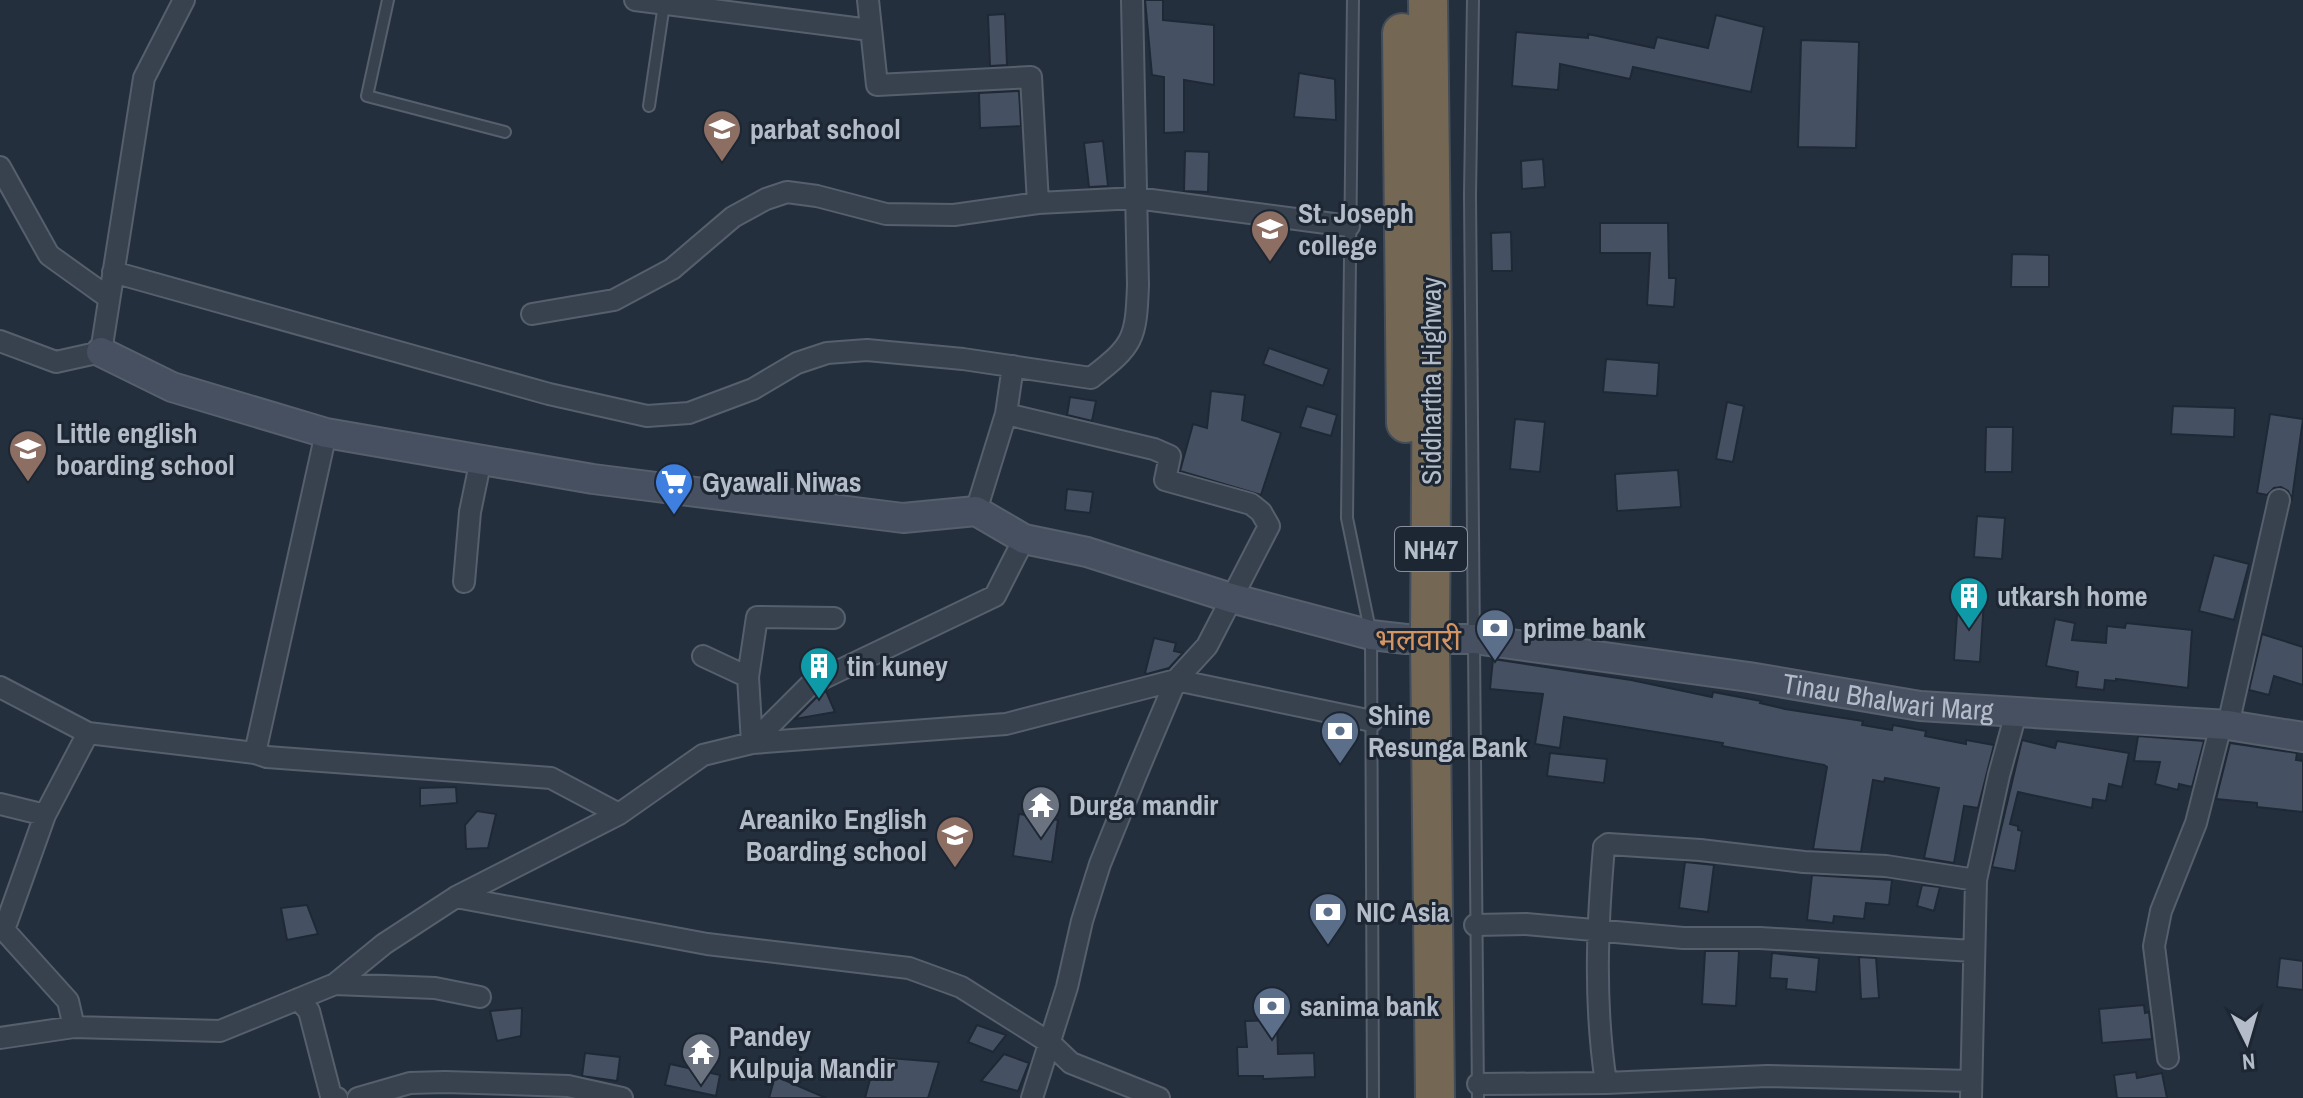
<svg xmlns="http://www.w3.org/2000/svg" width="2303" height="1098" font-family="'Archivo Narrow','Noto Sans Devanagari',sans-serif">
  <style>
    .building { fill: #455162; stroke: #1f2835; stroke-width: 2 }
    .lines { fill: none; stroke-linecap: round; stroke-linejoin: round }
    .lane-casing { stroke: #565f6c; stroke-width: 14 }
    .street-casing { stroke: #565f6c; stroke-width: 24 }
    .secondary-casing { stroke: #565f6c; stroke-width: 32 }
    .highway-casing { stroke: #434c59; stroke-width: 42 }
    .lane { stroke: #38414e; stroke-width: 10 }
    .street { stroke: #38414e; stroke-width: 20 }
    .secondary { stroke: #465061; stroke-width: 28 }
    .highway { stroke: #746855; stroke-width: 38 }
    .labels { text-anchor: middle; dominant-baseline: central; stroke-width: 6; stroke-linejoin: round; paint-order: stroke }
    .shield { fill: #1d2633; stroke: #878f9c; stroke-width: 2 }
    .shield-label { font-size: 26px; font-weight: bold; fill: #b4bcc9 }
    .poi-label { font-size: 28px; font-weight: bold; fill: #b4bcc9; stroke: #1d2633; text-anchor: start }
    .street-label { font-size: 28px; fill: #b4bcc9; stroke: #1d2633 }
    .neighbourhood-label { font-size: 30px; fill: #d59563; stroke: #1d2633 }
  </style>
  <rect width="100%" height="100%" fill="#242f3e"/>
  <path class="building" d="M1145,0H1163V20L1214,25V85L1184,80V132L1164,133V77L1152,75Z
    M1005,14L1007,65L990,66L988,15Z
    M1716,15L1764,27L1751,92L1633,67L1630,79L1560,64L1558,90L1512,86L1516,32L1588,38V34L1654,48L1657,37L1708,48Z
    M1801,40L1859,42L1856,148L1798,147Z
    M1299,73L1335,79L1336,120L1294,117Z
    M1019,91L1021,126L980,128L979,93Z
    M1103,141L1108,186L1089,187L1084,143Z
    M1185,151L1209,152L1208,192L1184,191Z
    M1543,159L1545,187L1522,189L1521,161Z
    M1600,223H1668L1669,278H1676L1674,307L1647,305L1650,253H1600Z
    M1511,232L1512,271H1492L1491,233Z
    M2012,254L2049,255V287H2011Z
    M1269,348L1329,369L1323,386L1263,364Z
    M1606,359L1659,363L1657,396L1603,392Z
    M1211,391L1245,395L1242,420L1281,433L1261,495L1180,471L1193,424L1207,428Z
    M1070,397L1096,401L1092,421L1067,415Z
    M1727,402L1744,406L1733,462L1716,459Z
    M1307,406L1337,415L1331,436L1300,427Z
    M2173,406L2235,408L2234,437L2171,434Z
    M2270,414L2303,419L2292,499L2288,491L2281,487L2274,488L2267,495L2257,493Z
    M1515,419L1545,422L1540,472L1510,469Z
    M1986,427H2013L2012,472H1985Z
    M1678,470L1681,507L1617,511L1615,474Z
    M1067,489L1093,492L1090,513L1065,510Z
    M1977,516L2005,518L2002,559L1974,557Z
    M2214,555L2249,564L2234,620L2199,611Z
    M1958,599L1984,600L1980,662L1954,660Z
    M2055,619L2075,623L2072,640L2106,643L2107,626L2125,628L2126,623L2192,630L2188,688L2116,679V681L2105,680L2104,690L2076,687L2078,672L2046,666Z
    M2262,634L2303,647V685L2274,676L2269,695L2249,690Z
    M1154,638L1176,643L1174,651L1183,653L1169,668L1147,674L1145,673Z
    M1493,659L1631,680L1712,697L1713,692L1761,701L1760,703L1785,709L1863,721L1862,725L1892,730L1893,725L1926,731L1925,736L1966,744V740L1994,745L1978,808L1964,806L1954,863L1924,858L1939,788L1885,778L1884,782L1873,780L1861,852L1813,849L1827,767L1824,765L1722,746L1723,743L1564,717L1560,748L1535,744L1543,694L1490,689Z
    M826,691L835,712L795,719L819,695Z
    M2138,736L2204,741L2192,787L2179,784L2178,790L2155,784L2160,762L2134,761Z
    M2022,740L2055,748L2057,741L2129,753L2122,787L2109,784L2106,801L2093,799L2092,808L2018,792L2010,824L2018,826V830L2022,831L2015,871L1992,867Z
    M2230,743L2297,753L2296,760L2303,761V812L2257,807V803L2216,799Z
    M1550,753L1607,759L1604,783L1547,776Z
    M456,787L457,803L420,806V788Z
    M477,811L496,814L488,848L466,849L465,825Z
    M1019,814L1058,820L1052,862L1013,856Z
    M1685,862L1714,865L1708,912L1679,908Z
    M1812,875L1892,880L1889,905L1866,903L1864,919L1834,916L1833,923L1807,920Z
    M1922,885L1940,887L1934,911L1917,906Z
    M307,905L318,934L287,940L281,908Z
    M1705,951H1739L1736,1006L1702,1004Z
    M1772,953L1819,958L1816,992L1786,989L1787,979L1770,978Z
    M1859,957L1876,958L1879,998L1861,999Z
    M2280,958L2303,961V990L2277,987Z
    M2144,1005L2145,1013L2149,1012L2152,1039L2102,1043L2099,1009Z
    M522,1008L521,1036L497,1041L490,1011Z
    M1277,1020L1278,1054L1314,1053L1315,1077L1263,1079V1076H1238L1237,1047H1247L1245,1021Z
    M977,1025L1006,1035L993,1052L968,1042Z
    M585,1053L620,1057L617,1081L582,1076Z
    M1004,1054L1029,1063L1018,1091L981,1081Z
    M876,1057L939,1062L928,1098H865Z
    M670,1064L720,1075L716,1096L665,1085Z
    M2136,1072L2137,1078L2162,1073L2167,1098H2117L2114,1075Z
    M775,1076L826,1098H769Z"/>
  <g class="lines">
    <g class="lane-casing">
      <path id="lane" d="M388,0L367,96L505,132
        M1353,0L1347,518L1371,635L1373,1098
        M1473,0L1470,195L1478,1098
        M649,106L664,4"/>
    </g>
    <g class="street-casing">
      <path id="street" d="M635,0L870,30
        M868,0L877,85L1031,77L1038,203
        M0,167L49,255L109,298
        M113,272L549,394L647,416L689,413L753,389L797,363L827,353L867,350L963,359L1091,378C1134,345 1136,339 1138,285L1132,0
        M532,314L614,300L672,269L733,217L766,199L787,192L817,196L886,214L954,215L1038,203L1136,198L1349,226
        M0,341L56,362L101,352L144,78L184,0
        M1006,414L1154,449L1170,456L1165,480L1251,504L1261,512L1269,526L1207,646L1176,680L1136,775L1100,864L1082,921L1067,987L1032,1098
        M326,433L255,753L267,757L551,778L619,814
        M976,511L1006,414L1013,366
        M464,582L470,512L481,459
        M834,618L757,617L748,677L752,743L1006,724L1176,680L1372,721
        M703,656L748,677
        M0,687L88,733
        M2228,725L2279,500
        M0,804L45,815
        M456,897L707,944L909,968L961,987L1050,1043L1071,1063L1159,1098
        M1475,925L1526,924L1683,938H1760L1973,951
        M335,984L435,988L480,997
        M298,999L309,1011L331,1096L337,1098
        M74,1027L68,1001L4,930L45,815L88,733L255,753
        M0,1038L74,1027L220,1031L335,984L384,944L456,897L619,814L703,755L752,743L811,684L995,596L1024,539
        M2168,1058L2154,946L2161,911L2196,823L2221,725
        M1606,1083C1594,1003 1597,927 1604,847L1608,844L1700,850L1804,862L1886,866L1976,880
        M1478,1084L1606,1083L1767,1076L1971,1081
        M358,1098L410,1083L445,1082L568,1086L622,1098
        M1971,1098L1976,880L1999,775L2016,713"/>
    </g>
    <g class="secondary-casing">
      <g id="secondary">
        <path id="s1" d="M101,352L172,387L326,433L593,479L903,518L976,511L1024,539L1087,552L1231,598L1371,635L1406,639H1474L1749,677L1920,706L2228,725L2303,737"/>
      </g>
    </g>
    <g class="highway-casing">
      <path id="highway" d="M1428,0L1432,337L1430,639L1435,1098
        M1402,33L1406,423"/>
    </g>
    <use href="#lane" class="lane"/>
    <use href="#street" class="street"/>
    <use href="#secondary" class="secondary"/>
    <use href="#highway" class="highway"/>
  </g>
  <defs>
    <g id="school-pin" transform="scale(2)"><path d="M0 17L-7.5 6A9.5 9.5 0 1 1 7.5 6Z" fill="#8d6e63" stroke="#1d2633"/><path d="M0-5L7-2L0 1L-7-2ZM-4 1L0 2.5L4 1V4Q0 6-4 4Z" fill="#fff"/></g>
    <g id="supermarket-pin" transform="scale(2)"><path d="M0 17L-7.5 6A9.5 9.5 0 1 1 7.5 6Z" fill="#3f7fe0" stroke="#1d2633"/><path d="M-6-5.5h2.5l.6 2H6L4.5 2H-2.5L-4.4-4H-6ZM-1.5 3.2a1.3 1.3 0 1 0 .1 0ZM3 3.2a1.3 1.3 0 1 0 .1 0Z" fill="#fff"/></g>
    <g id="building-pin" transform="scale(2)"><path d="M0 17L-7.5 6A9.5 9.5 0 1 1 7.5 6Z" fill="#0f9aa8" stroke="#1d2633"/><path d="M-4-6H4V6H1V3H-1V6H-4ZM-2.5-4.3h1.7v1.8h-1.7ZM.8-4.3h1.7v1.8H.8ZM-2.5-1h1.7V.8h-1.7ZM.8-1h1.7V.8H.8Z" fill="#fff"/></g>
    <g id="bank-pin" transform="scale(2)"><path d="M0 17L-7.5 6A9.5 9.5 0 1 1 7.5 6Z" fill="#5c6f8a" stroke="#1d2633"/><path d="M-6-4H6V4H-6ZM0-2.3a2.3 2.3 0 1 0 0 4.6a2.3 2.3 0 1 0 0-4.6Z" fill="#fff"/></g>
    <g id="temple-pin" transform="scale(2)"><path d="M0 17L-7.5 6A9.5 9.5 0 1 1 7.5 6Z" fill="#6b7280" stroke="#1d2633"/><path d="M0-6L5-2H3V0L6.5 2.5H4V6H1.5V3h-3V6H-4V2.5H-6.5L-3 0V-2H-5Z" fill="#fff"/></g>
  </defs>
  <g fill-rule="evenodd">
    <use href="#school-pin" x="722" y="129"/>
    <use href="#school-pin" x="1270" y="229"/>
    <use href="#school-pin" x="28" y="449"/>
    <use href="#supermarket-pin" x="674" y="482"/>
    <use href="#building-pin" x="1969" y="596"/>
    <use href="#bank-pin" x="1495" y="628"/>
    <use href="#building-pin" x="819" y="666"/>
    <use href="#bank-pin" x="1340" y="731"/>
    <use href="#temple-pin" x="1041" y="805"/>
    <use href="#school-pin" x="955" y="835"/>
    <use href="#bank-pin" x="1328" y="912"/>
    <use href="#bank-pin" x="1272" y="1006"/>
    <use href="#temple-pin" x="701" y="1052"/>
  </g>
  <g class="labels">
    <rect class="shield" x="1395" y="527" width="72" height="44" rx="6"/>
    <g class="shield-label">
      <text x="1431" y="549">NH47</text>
    </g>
    <g class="poi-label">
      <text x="750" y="129">parbat school</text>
      <text x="1298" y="213">St. Joseph<tspan x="1298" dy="32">college</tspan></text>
      <text x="56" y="433">Little english<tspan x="56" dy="32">boarding school</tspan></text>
      <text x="702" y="482">Gyawali Niwas</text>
      <text x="1997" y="596">utkarsh home</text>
      <text x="1523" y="628">prime bank</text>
      <text x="847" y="666">tin kuney</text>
      <text x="1368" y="715">Shine<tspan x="1368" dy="32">Resunga Bank</tspan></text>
      <text x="1069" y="805">Durga mandir</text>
      <text x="927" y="819" text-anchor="end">Areaniko English<tspan x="927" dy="32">Boarding school</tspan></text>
      <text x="1356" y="912">NIC Asia</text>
      <text x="1300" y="1006">sanima bank</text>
      <text x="729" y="1036">Pandey<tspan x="729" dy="32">Kulpuja Mandir</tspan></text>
    </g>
    <g class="street-label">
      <text transform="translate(1431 381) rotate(-90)">Siddhartha Highway</text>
      <text stroke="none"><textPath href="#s1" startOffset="1834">Tinau Bhalwari Marg</textPath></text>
    </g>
    <g class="neighbourhood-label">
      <text x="1418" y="639">भलवारी</text>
    </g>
  </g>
  <g transform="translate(2247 1042) rotate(175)" stroke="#1d2633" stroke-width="6" paint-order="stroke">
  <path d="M0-6L14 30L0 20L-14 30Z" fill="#b4bcc9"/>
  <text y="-12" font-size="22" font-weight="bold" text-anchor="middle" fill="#b4bcc9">N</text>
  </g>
</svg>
